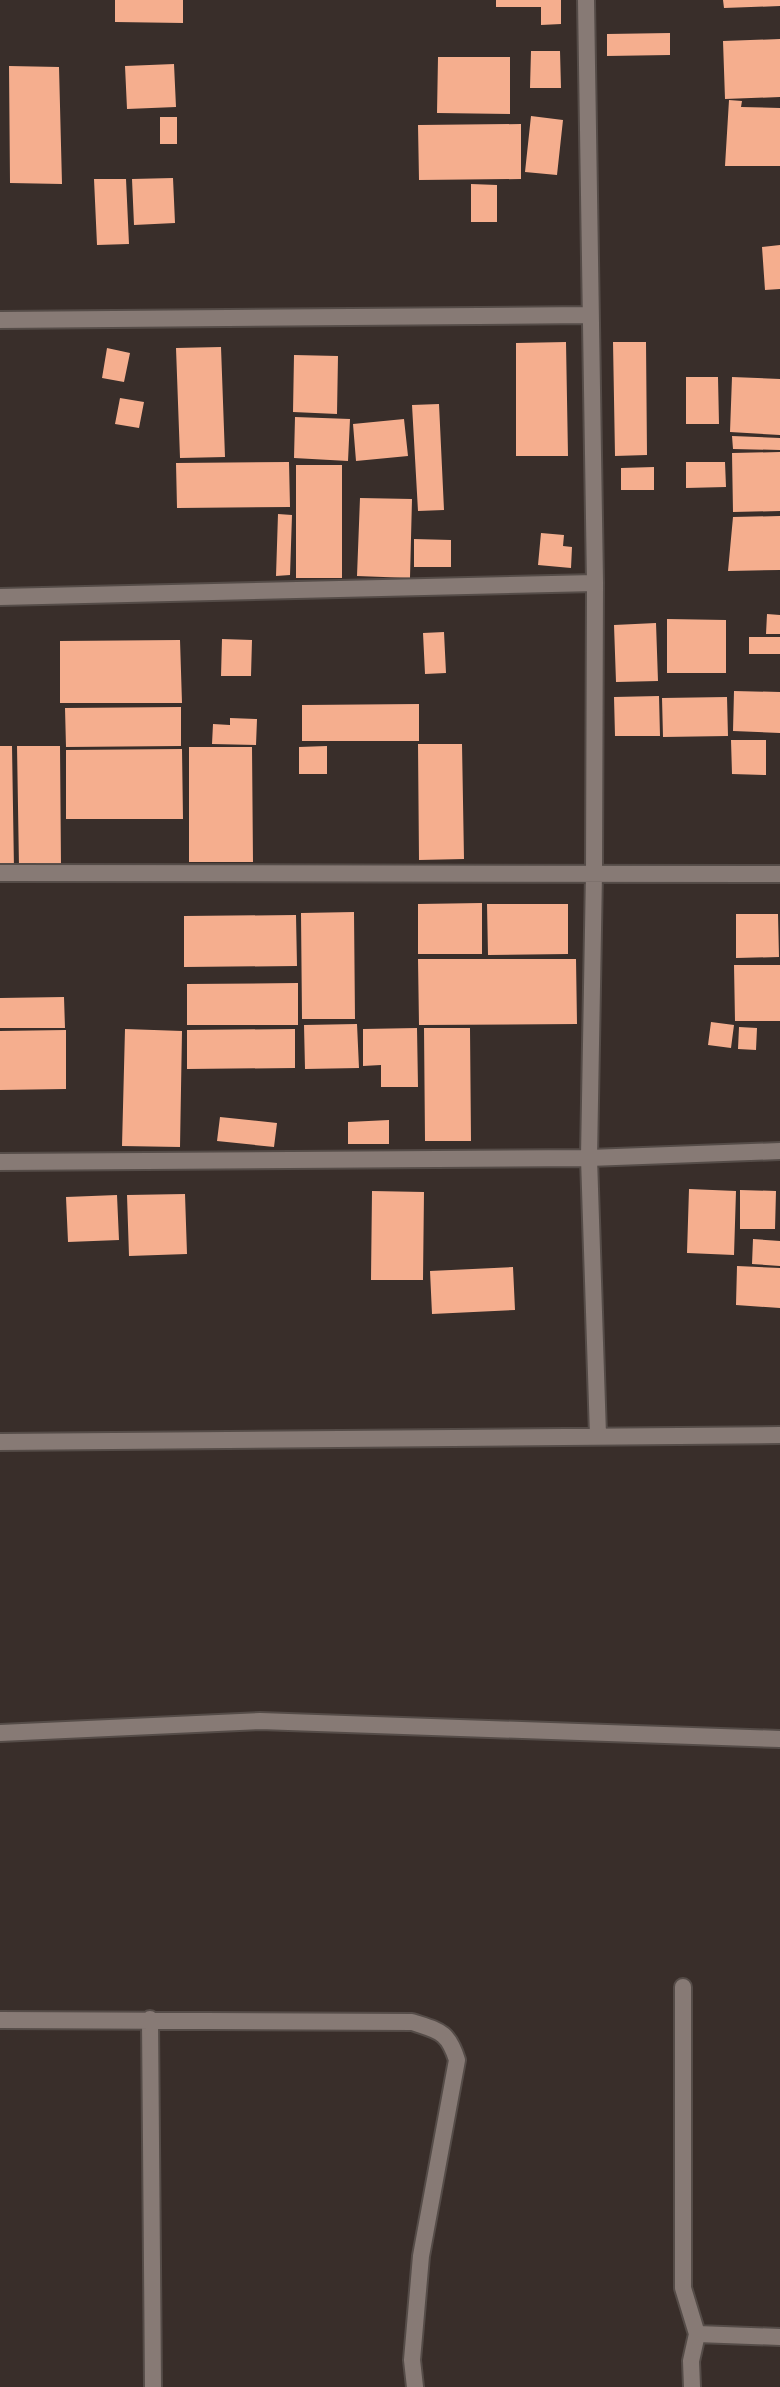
<svg xmlns="http://www.w3.org/2000/svg" width="780" height="2387" font-family="Helvetica,sans-serif">
  <style>
    .building { fill: #f5ae8e }
    .lines { fill: none; stroke-linecap: round; stroke-linejoin: round }
    .minor-casing { stroke: #554c48; stroke-width: 20 }
    .minor { stroke: #877a75; stroke-width: 16 }
  </style>
  <rect width="100%" height="100%" fill="#392e2a"/>
  <path class="building" d="M115,0H183V23L115,22Z
    M496,0H561V24L541,25V7H496Z
    M723,0H780V6L724,8Z
    M670,33V55L607,56V34Z
    M780,39V97L725,99L723,41Z
    M531,51H560L561,88H530Z
    M438,57H510V114L437,113Z
    M174,64L176,107L127,109L125,66Z
    M9,66L59,67L62,184L10,183Z
    M729,100L742,101L741,107L780,108V166H725Z
    M531,116L563,120L557,175L525,172Z
    M160,117H177V144H160Z
    M521,124V179L419,180L418,125Z
    M173,178L175,223L134,225L132,179Z
    M94,179H126L129,244L97,245Z
    M471,184L497,185V222H471Z
    M780,245V289L765,290L762,247Z
    M566,342L568,456H516V343Z
    M613,342H646L647,455L615,456Z
    M221,347L225,457L180,458L176,348Z
    M107,348L130,353L124,382L102,378Z
    M294,355L338,356L337,414L293,412Z
    M686,377H718L719,424H686Z
    M732,377L780,379V435L730,432Z
    M120,398L144,402L139,428L115,424Z
    M439,404L444,510L418,511L412,405Z
    M295,417L350,419L348,461L294,458Z
    M404,419L408,456L356,461L353,424Z
    M732,436L780,438V450L733,449Z
    M780,452V511L733,512L732,453Z
    M289,462L290,507L177,508L176,463Z
    M686,462H725L726,487L686,488Z
    M296,465H342V578H296Z
    M654,467V490H621V468Z
    M360,498L412,499L410,578L357,576Z
    M278,514L292,515L290,575L276,576Z
    M780,516V570L728,571L733,517Z
    M541,533L564,535L563,546L572,547L571,568L538,565Z
    M414,539L451,540V567H414Z
    M767,614L780,615V634H766Z
    M667,619L726,620V673H667Z
    M656,623L658,681L616,682L614,625Z
    M444,632L446,673L425,674L423,633Z
    M749,637H780V654H749Z
    M222,639L252,640L251,676H221Z
    M180,640L182,703H60V641Z
    M734,691L780,692V733L733,731Z
    M659,696L660,736H615L614,697Z
    M727,697L728,736L663,737L662,698Z
    M419,704V741H302V705Z
    M181,707V746L66,747L65,708Z
    M230,718L257,719L256,745L212,744L213,724L230,725Z
    M731,740H766V775L732,774Z
    M418,744H462L464,859L419,860Z
    M0,746H12L14,869H0Z
    M17,746H60L61,866L19,867Z
    M327,746V774H299V747Z
    M189,747H252L253,862H189Z
    M182,749L183,819H66V750Z
    M482,903V954H418V904Z
    M487,904H568V954L488,955Z
    M354,912L355,1019H302L301,913Z
    M736,914H778L779,957L736,958Z
    M296,915L297,966L184,967V916Z
    M418,959H576L577,1024L419,1025Z
    M734,965H780V1021H735Z
    M298,983V1025H187V984Z
    M64,997L65,1028H0V998Z
    M711,1022L734,1025L731,1048L708,1045Z
    M357,1024L359,1068L305,1069L304,1025Z
    M739,1027L757,1028L756,1050L738,1049Z
    M417,1028L418,1087H381V1065L363,1066V1029Z
    M424,1028H470L471,1141H425Z
    M125,1029L182,1031L180,1147L122,1146Z
    M295,1029V1068L187,1069V1030Z
    M66,1030V1089L0,1090V1031Z
    M220,1117L277,1123L274,1147L217,1141Z
    M389,1120V1144H348V1122Z
    M689,1189L736,1191L734,1255L687,1253Z
    M740,1190L776,1191L775,1229H740Z
    M372,1191L424,1192L423,1280H371Z
    M185,1194L187,1254L129,1256L127,1195Z
    M117,1195L119,1240L68,1242L66,1197Z
    M753,1239L780,1241V1266L752,1264Z
    M737,1266L780,1268V1308L736,1305Z
    M513,1267L515,1310L432,1314L430,1271Z"/>
  <g class="lines">
    <g class="minor-casing">
      <path id="minor" d="M586,0L595,583L594,873L589,1158L598,1435
        M0,320L589,315
        M0,597L595,583
        M0,873L780,874
        M0,1162L589,1158L780,1151
        M0,1442L780,1435
        M0,1733L260,1721L780,1739
        M683,1987V2288L697,2334L691,2361L692,2387
        M150,2019L153,2387
        M0,2020L412,2022C439,2031 448,2031 457,2060L421,2256L412,2360L415,2387
        M697,2334L780,2337"/>
    </g>
    <use href="#minor" class="minor"/>
  </g>
</svg>
